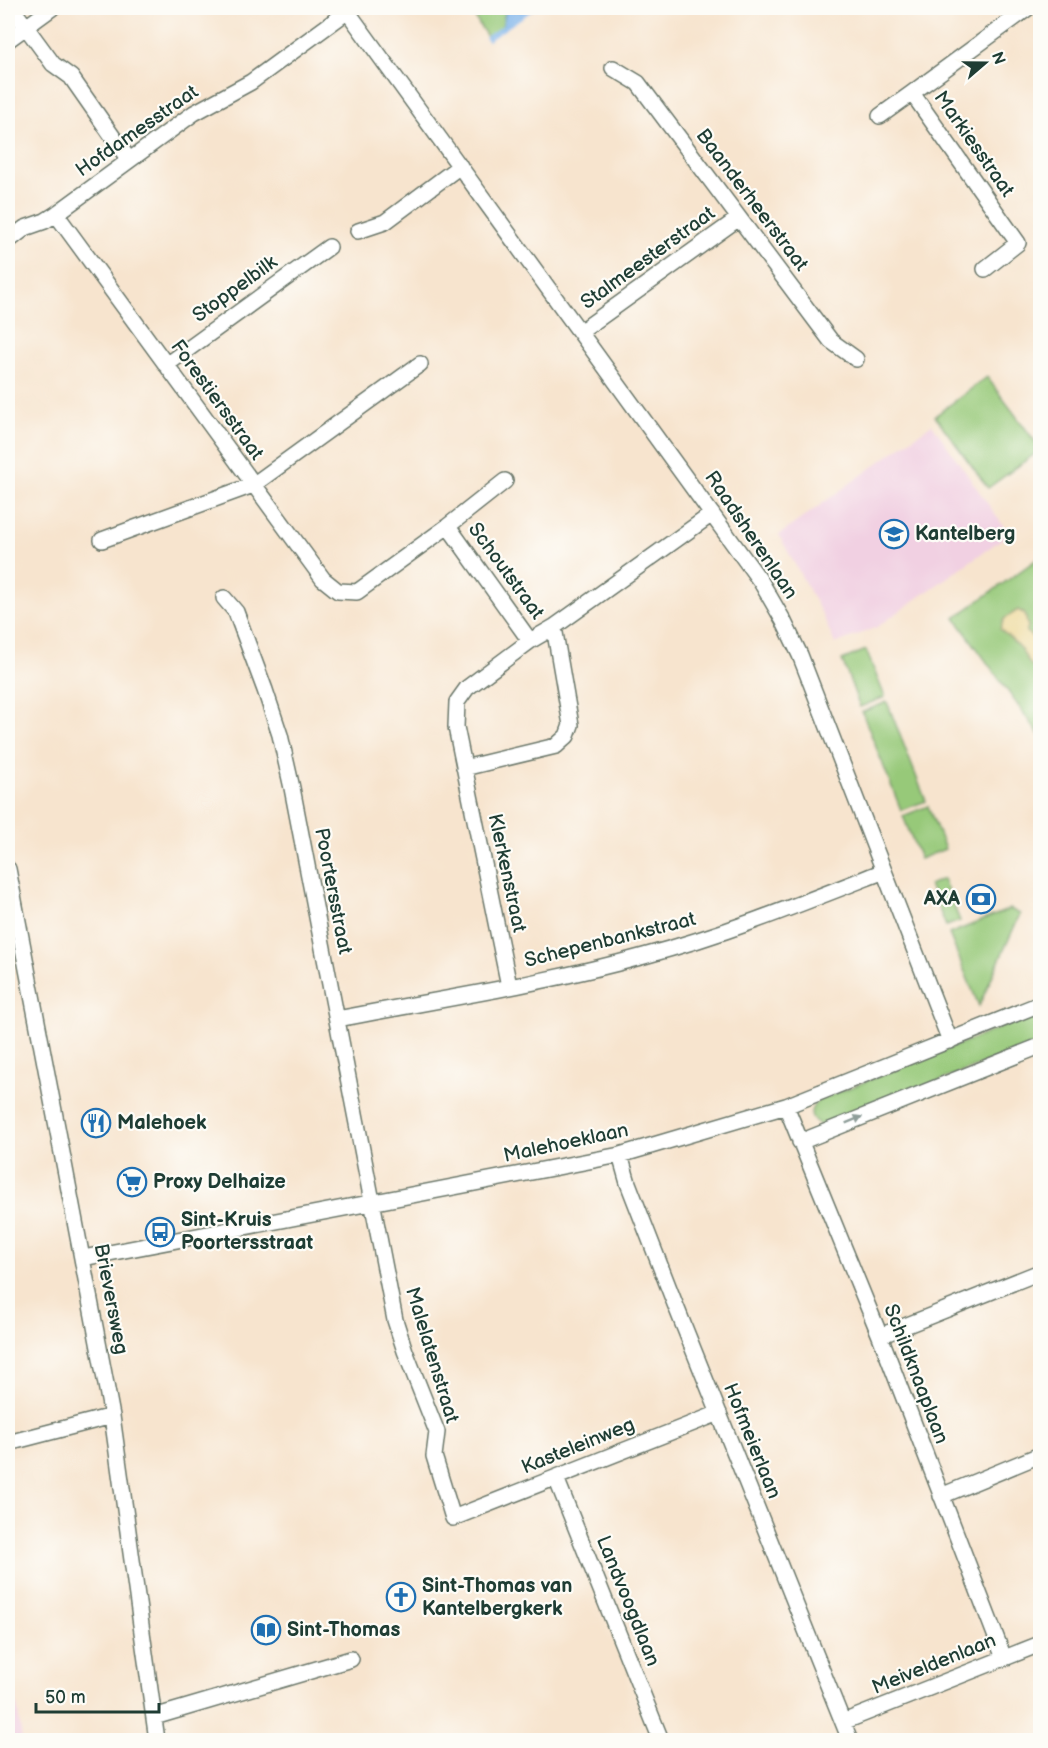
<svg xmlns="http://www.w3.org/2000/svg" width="1048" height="1748" font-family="'Balsamiq Sans',sans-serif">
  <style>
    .built { fill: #f1d0e2 }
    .green { fill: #97c979; stroke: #5b8356; stroke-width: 1.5 }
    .sand { fill: #eeda9e; stroke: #868c69; stroke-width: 1.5 }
    .water { fill: #7bb2ea; stroke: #4d788f; stroke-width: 1.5 }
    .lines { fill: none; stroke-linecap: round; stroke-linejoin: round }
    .stream { stroke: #7bb2ea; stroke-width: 5 }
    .street-casing { stroke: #6b776a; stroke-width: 18 }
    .street { stroke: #fff; stroke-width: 15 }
    .oneway { fill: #8f9e9a }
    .labels { text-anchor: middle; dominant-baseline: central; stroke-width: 4.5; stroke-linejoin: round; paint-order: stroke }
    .street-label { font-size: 20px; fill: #1f3d34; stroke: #fdfcf7 }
    .poi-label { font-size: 20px; font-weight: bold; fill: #1f3d34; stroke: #fdfcf7; text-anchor: start }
  </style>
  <rect width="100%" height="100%" fill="#fdfcf7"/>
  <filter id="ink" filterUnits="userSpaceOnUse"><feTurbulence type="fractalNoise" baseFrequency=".0167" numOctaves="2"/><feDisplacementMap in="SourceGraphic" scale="12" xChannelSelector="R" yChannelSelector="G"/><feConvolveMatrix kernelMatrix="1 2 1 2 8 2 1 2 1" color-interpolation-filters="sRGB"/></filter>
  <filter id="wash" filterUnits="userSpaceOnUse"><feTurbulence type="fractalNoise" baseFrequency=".008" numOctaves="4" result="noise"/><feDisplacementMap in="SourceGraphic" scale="24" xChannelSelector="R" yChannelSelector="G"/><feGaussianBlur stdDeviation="1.35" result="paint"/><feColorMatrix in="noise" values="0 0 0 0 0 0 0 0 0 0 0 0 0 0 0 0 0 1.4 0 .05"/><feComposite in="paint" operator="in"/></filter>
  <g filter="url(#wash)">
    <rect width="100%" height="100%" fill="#f7e4ce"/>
    <path class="built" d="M932,424L1009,534L877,627L835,644L822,614L779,535Z
      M8,1638L22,1740H8Z"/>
    <path class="green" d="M469,8H529L487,37Z
      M987,377L1037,444L1036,453L988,488L935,416Z
      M1040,557V736L955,618Z
      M866,650L885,697L860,707L842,660Z
      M887,702L926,801L901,810L862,712Z
      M928,806L945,849L920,859L903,816Z
      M943,879L960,921L946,926L929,885Z
      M1010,909L1020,914L979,1006L949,934Z
      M1040,1012V1042L823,1126C809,1120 807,1110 819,1100Z"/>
    <path class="sand" d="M1018,610L1025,614L1028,627L1026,632L1037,640L1040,639V670C1025,665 1028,656 1018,646C1013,640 1006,635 1000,629L1004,619Z"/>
    <path class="water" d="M506,8H532L502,28Z"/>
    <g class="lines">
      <path class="stream" d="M488,38L532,8"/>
    </g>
  </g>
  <g filter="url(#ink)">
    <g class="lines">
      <g class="street-casing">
        <path id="street" d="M12,8L53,64L71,77L129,160
          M345,8L761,582L783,620L800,655L950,1041
          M8,40L52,8
          M613,68L638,83L831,341L856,359
          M912,93L1028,8
          M880,116L912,93L1018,243L985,269
          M56,214L323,579L338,591L357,592L448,526L530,641
          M358,231L385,222L460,166
          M8,241L25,228L45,221L56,214L194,113L251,82L348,11
          M580,332L739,218
          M166,365L329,247
          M448,526L505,481
          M102,540L253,485L420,364
          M224,598L236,612L265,690L280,735L292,788L395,1320L405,1351L437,1432L434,1456L453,1518L719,1413
          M464,768L556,746L567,736L571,725L554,627
          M8,869L112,1416L157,1740
          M509,986L456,727L457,702L467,688L530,641L554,627L712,514
          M337,1019C440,999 544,984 644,956C726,934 805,902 884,871
          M786,1106L880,1336L1004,1658
          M800,1142L1040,1046
          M620,1155L628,1183L675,1304L850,1740
          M83,1258L620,1155L786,1106L1040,1004
          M880,1336L1040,1272
          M8,1443L112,1416
          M556,1478L661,1740
          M941,1496L1040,1455
          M154,1717L351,1659
          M843,1722L1040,1644"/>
      </g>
      <use href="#street" class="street"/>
    </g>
    <defs><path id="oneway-solid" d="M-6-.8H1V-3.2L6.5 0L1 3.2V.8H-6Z" transform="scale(1.5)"/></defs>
    <use class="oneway" href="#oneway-solid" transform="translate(854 1120) rotate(-22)"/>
  </g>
  <defs>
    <g id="school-ring" transform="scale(1.5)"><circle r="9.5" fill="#fdfcf7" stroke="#1f6fb2" stroke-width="1.5"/><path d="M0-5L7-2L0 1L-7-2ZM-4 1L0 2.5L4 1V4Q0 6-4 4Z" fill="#1f6fb2"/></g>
    <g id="bank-ring" transform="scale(1.5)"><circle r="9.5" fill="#fdfcf7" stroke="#1f6fb2" stroke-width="1.5"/><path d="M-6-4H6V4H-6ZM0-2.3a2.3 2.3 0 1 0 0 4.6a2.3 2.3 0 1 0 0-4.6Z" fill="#1f6fb2"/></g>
    <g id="restaurant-ring" transform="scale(1.5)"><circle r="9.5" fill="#fdfcf7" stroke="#1f6fb2" stroke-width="1.5"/><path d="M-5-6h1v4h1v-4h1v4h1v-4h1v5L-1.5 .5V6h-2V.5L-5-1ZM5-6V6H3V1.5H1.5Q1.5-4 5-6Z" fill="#1f6fb2"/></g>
    <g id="supermarket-ring" transform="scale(1.5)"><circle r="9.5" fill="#fdfcf7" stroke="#1f6fb2" stroke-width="1.5"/><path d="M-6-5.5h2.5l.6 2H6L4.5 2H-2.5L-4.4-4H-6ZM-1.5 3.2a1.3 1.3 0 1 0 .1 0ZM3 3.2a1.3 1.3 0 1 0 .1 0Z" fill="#1f6fb2"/></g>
    <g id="bus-ring" transform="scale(1.5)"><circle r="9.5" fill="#fdfcf7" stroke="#1f6fb2" stroke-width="1.5"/><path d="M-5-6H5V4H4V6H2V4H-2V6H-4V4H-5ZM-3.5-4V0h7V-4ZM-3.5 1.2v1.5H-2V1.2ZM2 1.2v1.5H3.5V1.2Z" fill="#1f6fb2"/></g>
    <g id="church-ring" transform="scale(1.5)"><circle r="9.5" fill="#fdfcf7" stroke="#1f6fb2" stroke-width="1.5"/><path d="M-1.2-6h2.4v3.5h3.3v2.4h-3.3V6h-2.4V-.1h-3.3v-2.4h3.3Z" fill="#1f6fb2"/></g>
    <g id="library-ring" transform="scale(1.5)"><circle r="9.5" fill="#fdfcf7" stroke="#1f6fb2" stroke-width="1.5"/><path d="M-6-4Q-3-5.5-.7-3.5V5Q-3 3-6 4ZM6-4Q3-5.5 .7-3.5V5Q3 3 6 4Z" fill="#1f6fb2"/></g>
  </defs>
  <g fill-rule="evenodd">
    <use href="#school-ring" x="894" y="534"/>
    <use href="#bank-ring" x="981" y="899"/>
    <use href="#restaurant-ring" x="96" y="1123"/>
    <use href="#supermarket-ring" x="132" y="1182"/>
    <use href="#bus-ring" x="160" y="1232"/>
    <use href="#church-ring" x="401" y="1597"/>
    <use href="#library-ring" x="266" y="1630"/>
  </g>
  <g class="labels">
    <g class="street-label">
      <text transform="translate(137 131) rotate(-35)">Hofdamesstraat</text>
      <text transform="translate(974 144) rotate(55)">Markiesstraat</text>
      <text transform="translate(752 200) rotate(53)">Baanderheerstraat</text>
      <text transform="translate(648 258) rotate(-36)">Stalmeesterstraat</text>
      <text transform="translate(235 289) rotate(-36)">Stoppelbilk</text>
      <text transform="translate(217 400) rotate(54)">Forestiersstraat</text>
      <text transform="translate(751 535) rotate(56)">Raadsherenlaan</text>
      <text transform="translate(506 571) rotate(54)">Schoutstraat</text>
      <text transform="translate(507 873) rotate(78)">Klerkenstraat</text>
      <text transform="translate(333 891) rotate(79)">Poortersstraat</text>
      <text transform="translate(610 940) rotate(-14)">Schepenbankstraat</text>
      <text transform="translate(566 1143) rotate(-12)">Malehoeklaan</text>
      <text transform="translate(111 1299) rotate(79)">Brieversweg</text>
      <text transform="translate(432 1355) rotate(73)">Malelatenstraat</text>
      <text transform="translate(916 1374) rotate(69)">Schildknaaplaan</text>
      <text transform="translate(752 1441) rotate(68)">Hofmeierlaan</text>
      <text transform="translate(578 1446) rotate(-22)">Kasteleinweg</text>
      <text transform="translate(628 1601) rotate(68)">Landvoogdlaan</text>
      <text transform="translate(934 1664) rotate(-22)">Meiveldenlaan</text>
    </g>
    <g class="poi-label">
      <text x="915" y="534">Kantelberg</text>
      <text x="960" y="899" text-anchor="end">AXA</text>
      <text x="117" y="1123">Malehoek</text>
      <text x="153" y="1182">Proxy Delhaize</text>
      <text x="181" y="1220">Sint-Kruis<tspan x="181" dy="23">Poortersstraat</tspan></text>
      <text x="422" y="1586">Sint-Thomas van<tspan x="422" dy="23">Kantelbergkerk</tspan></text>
      <text x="287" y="1630">Sint-Thomas</text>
    </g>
  </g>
  <rect width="1048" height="1748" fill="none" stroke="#fdfcf7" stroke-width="30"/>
  <g transform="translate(985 63) rotate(70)" stroke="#fdfcf7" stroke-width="4.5" paint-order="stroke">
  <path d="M0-4.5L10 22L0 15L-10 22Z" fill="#1f3d34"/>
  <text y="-9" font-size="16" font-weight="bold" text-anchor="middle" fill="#1f3d34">N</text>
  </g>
  <path d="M36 1703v9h123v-9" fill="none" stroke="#1f3d34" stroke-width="3"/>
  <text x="45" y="1703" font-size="18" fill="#1f3d34" stroke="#fdfcf7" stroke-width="4.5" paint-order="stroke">50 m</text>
</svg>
